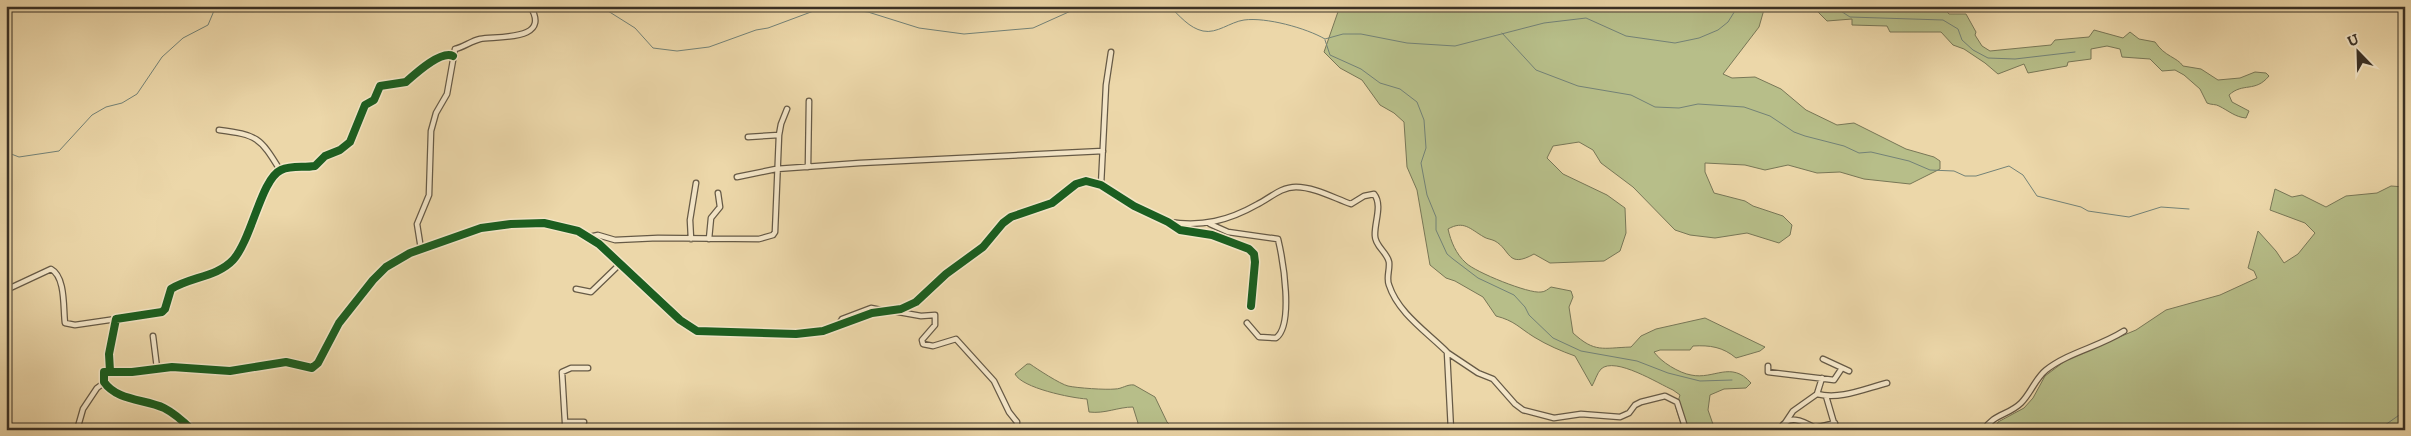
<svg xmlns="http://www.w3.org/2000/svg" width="2411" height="436" font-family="'IM FELL DW Pica',serif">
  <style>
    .green { fill: #b7be89; stroke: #787757 }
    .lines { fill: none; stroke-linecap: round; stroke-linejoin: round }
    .stream { stroke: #738277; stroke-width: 1 }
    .minor-casing { stroke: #665a46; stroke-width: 7 }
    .minor { stroke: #f3e5c7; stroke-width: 4.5 }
    .cycleway-casing { stroke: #f3e5c7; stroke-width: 11 }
    .cycleway { stroke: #1b5e20; stroke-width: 8 }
  </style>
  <rect width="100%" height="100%" fill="#ecd7a9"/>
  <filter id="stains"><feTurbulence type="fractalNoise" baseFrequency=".004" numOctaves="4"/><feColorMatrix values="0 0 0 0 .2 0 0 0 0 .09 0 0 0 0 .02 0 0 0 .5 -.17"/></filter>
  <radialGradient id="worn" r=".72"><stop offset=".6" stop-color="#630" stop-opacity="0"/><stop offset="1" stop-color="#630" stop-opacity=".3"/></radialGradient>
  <path class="green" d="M1340,6H1681L1694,9L1699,6H1765L1759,27L1723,74L1732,78L1755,77L1781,89L1806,110L1837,125L1854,123L1906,149L1934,157L1940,161V169L1910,184L1864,179L1840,172L1817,173L1788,165L1765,170L1745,165L1705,163V172L1714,193L1745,201L1753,206L1783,216L1792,225L1790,235L1779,243L1747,233L1715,238L1690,235L1675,230L1633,187L1601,163L1593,150L1579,142L1553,146L1547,158L1563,174L1607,195L1625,208L1626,233L1620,251L1604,261L1550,263L1534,254C1507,269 1511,250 1495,241C1491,239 1487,239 1484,237C1470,229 1464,220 1448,229C1451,242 1456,254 1466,263C1475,272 1529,294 1541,292C1545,292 1548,289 1551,287L1571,291L1573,297L1569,307L1573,333C1595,353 1602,348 1631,347L1641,336L1656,329L1705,318L1765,347L1760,351L1736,358C1723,347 1710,345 1693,346L1690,350H1660L1654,352C1661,362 1679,373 1691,375C1714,380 1731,360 1751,383L1746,388L1724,389L1710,395L1708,410L1715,430H1683L1676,408L1680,395L1673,390C1659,384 1615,356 1601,369C1597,373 1595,381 1592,386L1575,356C1561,351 1547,345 1534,337C1518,327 1515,321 1496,316L1483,297L1455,281L1446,278L1430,265L1417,190L1407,167L1404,122L1394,113L1380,105L1362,80L1340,68L1324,52Z
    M1812,6H1849L1850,9L1872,6H1942L1949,14H1966L1976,32L1975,35L1982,46L1990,51L2051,45L2055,40L2089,37L2094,30L2123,38L2130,32L2139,39L2155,42C2165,57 2177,57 2183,66L2201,69L2218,80L2240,78L2255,72L2266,73L2269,76C2255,93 2243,82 2229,95L2232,102L2249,111L2246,118C2235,117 2229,111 2219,106C2216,104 2211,105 2207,103L2200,89L2184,75L2175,70L2162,71L2150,59L2122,57L2120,49L2107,46L2091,49V59L2068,62L2067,66L2028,73L2024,64L1998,74L1985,63L1964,49L1953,45L1941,32H1890L1887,26L1852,25V19L1827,21Z
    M2391,186L2405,187V430H1994L1998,422L2024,408L2033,398L2045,376L2069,358L2136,330L2166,310L2220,295L2257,278L2254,271L2248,268L2258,231L2276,251L2284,263L2298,254L2315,233L2305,223L2270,210L2275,189L2292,197L2302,195L2326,207L2346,196L2377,193Z
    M1027,364H1030C1037,369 1060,384 1068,386C1077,388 1106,390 1115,389C1122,389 1127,384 1134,385L1155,397L1167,422L1175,430H1137L1138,423L1133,407C1118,407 1105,414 1089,412L1087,399C1071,398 1022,388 1015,374Z"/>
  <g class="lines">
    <path class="stream" d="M232,6C247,12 255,15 270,6
      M483,6C496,14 514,12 528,7
      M600,6L635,28L653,48L677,51L709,47L756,30L768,28L819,9L836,8L868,12L919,28L964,34L1033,28L1082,6
      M1169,6C1180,16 1189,28 1203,31C1217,34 1230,22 1244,20C1266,17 1306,28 1325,39L1343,34H1361L1407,43L1455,46L1544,23L1586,18L1626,36L1675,43L1699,38L1718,30L1728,22L1738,6
      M1833,6L1850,17L1943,20L1958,29L1962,40L1973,50L1988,58L2015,59L2075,52
      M1502,33L1536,70L1578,86L1631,95L1655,107L1679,108L1698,104L1744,107L1770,116L1794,132L1805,136L1844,146L1859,153L1871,152L1909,161L1930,170L1954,171L1965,176H1976L2009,166L2023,175L2037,196L2081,207L2088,211L2122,216L2129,217L2161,207L2189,209
      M1325,40L1330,55L1361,69L1380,83L1400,89L1417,102L1424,120L1426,148L1421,163L1427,195L1436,217V230L1447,254L1453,259L1478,278L1514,295L1525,307L1529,315L1553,338L1581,351L1637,361L1668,373L1700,381L1732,380
      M6,152L19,157L59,151L92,115L106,107L122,103L137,94L162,57L183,38L208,25L216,6
      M2378,430L2405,411"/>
    <g class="minor-casing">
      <path id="minor" d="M219,130C257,135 260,137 280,170
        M748,137L779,135
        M808,167L809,101
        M737,177L776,169L860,163L1103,151
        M1101,185L1106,85L1111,52
        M1169,222C1202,227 1228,221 1258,204C1270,198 1281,187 1296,187C1314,187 1334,198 1351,204L1364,196L1374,194C1383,205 1374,223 1375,236C1375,246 1387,252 1389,262C1390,270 1386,278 1389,285C1398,313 1427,332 1447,352L1451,430
        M1210,224L1228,232L1278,239C1283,260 1294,325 1276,338L1259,337L1247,323
        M589,237L598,235L615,240L658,238L759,239L773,235L775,232L779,135L781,124L787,109
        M691,239L690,220L696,183
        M709,239L711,218L720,207L718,193
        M421,249L417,224L429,195L431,131L436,113L447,94L455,49C464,47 471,41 480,39C499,36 552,41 530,6
        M576,289L591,292L620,264
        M6,290L51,269C66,277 63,309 65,323L75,325L116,319
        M893,311L921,316L935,315V325L922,340L923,344L933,346L956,339L994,381L1009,412L1017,422L1016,430
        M838,326L842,319L871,308L881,310
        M153,336L157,368
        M1448,353L1478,373L1493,379L1515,404L1523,410L1554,418L1581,414L1620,417L1629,413L1635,405L1641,402L1665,396L1677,402L1686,430
        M1823,359L1849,371
        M1768,366V372L1834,380L1842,368
        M110,371L109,354L116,319L162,312L165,309L171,289C190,277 217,277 233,260C252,239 261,179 281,170C292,165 303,168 315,166L325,156L340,150L350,142L365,105L374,100L380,86L406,82C415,74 441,50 453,56
        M1817,394C1840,400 1864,389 1887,383
        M1826,396L1836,430
        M565,422L562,372L571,368H588
        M1785,423L1793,411L1817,394L1822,378
        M77,430L83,409L97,388L104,383
        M192,430C184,422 174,413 164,408C145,399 117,401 104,382V372H132L172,367L230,371L286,362L312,368L318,363L339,323L373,280L386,267L410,253L481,228L511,224L544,223L578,231L599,244L680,320L697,331L796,334L823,331L872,313L901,309L916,302L946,274L983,247L1003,223L1011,217L1052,203L1076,184L1086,181L1101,185L1134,206L1168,222L1180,230L1212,235L1249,249L1254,254L1255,262L1251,306
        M565,430V422H584
        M1740,430L1780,428
        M1780,430C1787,413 1803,421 1815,428L1835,423
        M1984,430C1993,414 2009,415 2021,403C2031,393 2035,379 2046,370C2069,352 2099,347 2124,331"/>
    </g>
    <use href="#minor" class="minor"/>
    <g class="cycleway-casing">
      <path id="cycleway" d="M110,371L109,354L116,319L162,312L165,309L171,289C190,277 217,277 233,260C252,239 261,179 281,170C292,165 303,168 315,166L325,156L340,150L350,142L365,105L374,100L380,86L406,82C415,74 441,50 453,56
        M192,430C184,422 174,413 164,408C145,399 117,401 104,382V372H132L172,367L230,371L286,362L312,368L318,363L339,323L373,280L386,267L410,253L481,228L511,224L544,223L578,231L599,244L680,320L697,331L796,334L823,331L872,313L901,309L916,302L946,274L983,247L1003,223L1011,217L1052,203L1076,184L1086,181L1101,185L1134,206L1168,222L1180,230L1212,235L1249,249L1254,254L1255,262L1251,306"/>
    </g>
    <use href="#cycleway" class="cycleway"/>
  </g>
  <rect width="2411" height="436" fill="none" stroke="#ecd7a9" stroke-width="25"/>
  <rect x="8" y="8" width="2396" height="421" fill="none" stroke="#393025" stroke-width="2.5"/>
  <rect x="12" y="12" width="2386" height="411" fill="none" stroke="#393025"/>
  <g transform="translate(2358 52) rotate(337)" stroke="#f3e5c7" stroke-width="4" paint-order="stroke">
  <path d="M0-4L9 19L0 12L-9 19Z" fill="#393025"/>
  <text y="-8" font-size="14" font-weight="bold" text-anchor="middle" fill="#393025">U</text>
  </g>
  <rect width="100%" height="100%" filter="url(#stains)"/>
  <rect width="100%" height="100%" fill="url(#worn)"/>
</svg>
